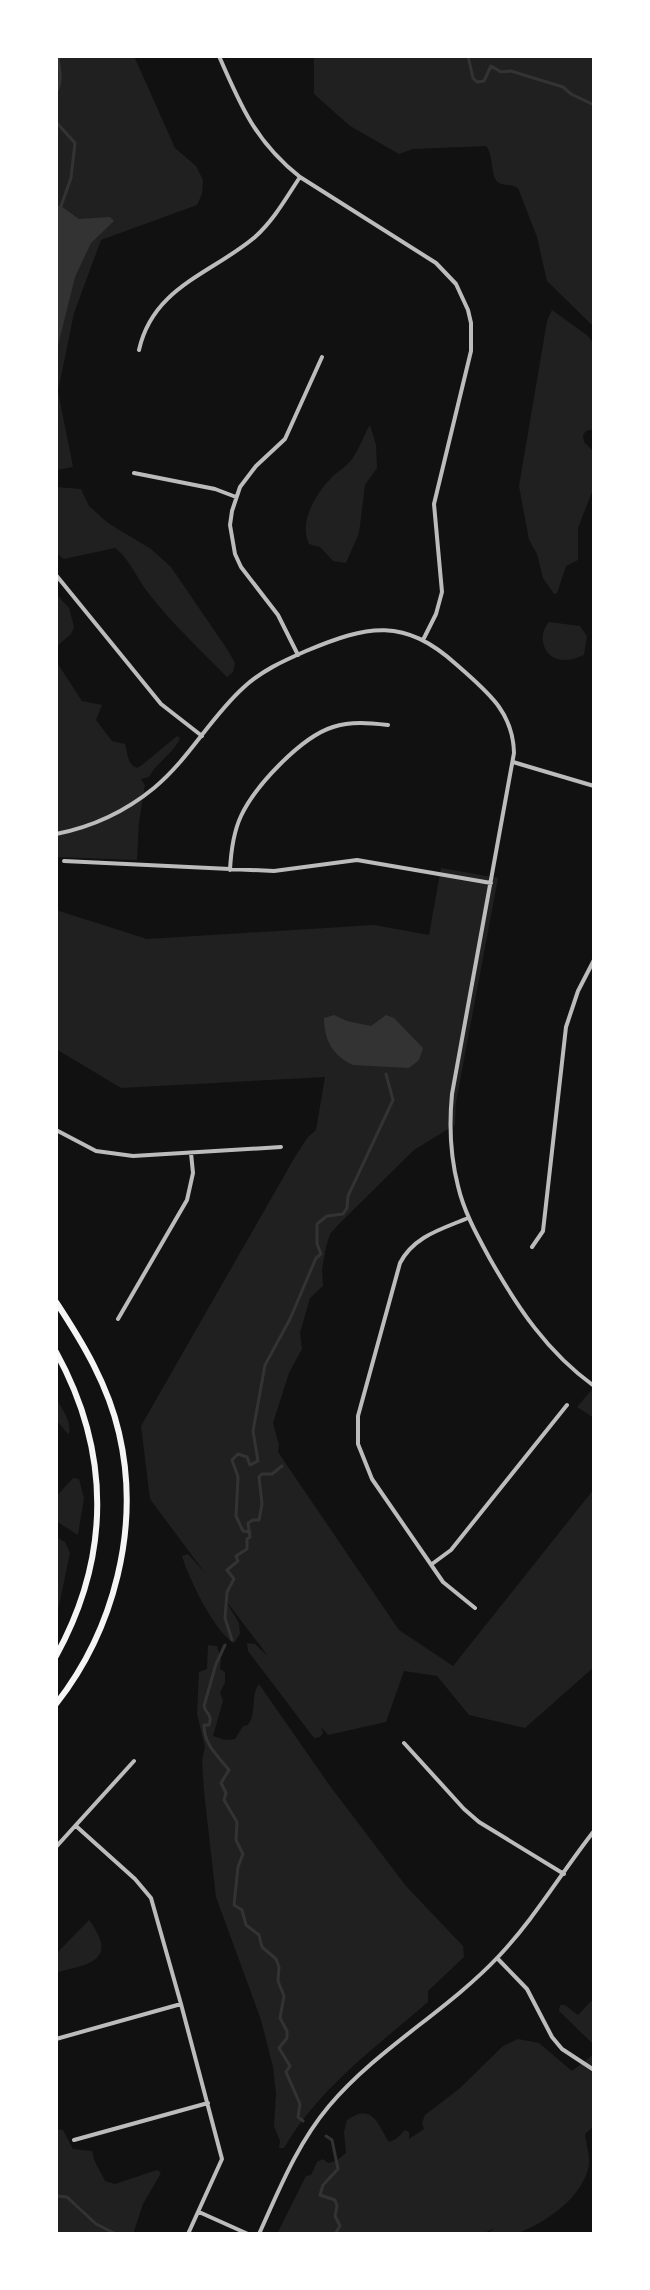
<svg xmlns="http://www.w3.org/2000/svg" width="650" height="2290" font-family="'Titillium Web',sans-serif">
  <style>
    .green { fill: #202020 }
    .water { fill: #333 }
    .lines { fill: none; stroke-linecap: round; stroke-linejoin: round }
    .stream { stroke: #333; stroke-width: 3 }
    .minor { stroke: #bcbcbc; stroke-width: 4 }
    .secondary { stroke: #f5f5f5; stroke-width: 6 }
  </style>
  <rect width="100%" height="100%" fill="#111"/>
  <path class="green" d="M56,56H134L175,148L196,166L203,180L202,194L197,205L101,240L74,313L58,391L73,467L56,470Z
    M314,56H594V327L547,281L537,237L518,188C512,184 505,186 499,183C490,178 494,155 486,146L413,149L399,154L350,126L314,94Z
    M552,310L588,336L594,344V429L586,431L583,435L584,442L594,452V487L578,528V560L566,566L557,593L554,594L543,578L537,554L529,540L519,486L547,321Z
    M370,425L376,445L377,468L365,485L359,533L346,563L333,561L320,547L309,544C298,521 317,492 333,476C340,470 347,466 352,459C361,446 363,436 370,425Z
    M56,487L81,489L89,506L108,523L151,549L171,567L227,649L235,663L233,672L227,677C200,650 172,623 149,594C137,579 130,559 115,548L64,559L56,553Z
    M56,594L69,608L74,627L71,634L56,647Z
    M549,622L580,626L587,636L584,655C577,658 571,660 564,660C544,660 536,636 549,622Z
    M56,661L82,701L102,705L96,720L112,741L125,744C128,754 127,764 137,768L142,765L177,736L180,738C174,753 157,762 149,777L141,779L145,785L139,822L137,860L56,857Z
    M441,868L498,878L456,1102L455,1125L414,1150L338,1225L330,1234L326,1247L322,1269L323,1286L310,1298L300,1333L302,1349L289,1373L273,1423L279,1445L278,1452L399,1630L453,1666L594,1489V1667L525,1728L469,1715L437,1676L404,1671L386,1722L328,1735L321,1727L323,1733L320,1737L314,1738L248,1651L247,1643L255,1644L268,1656L224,1598L239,1623L240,1634L234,1643C215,1633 188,1577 182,1556L188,1554L205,1573L150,1499L141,1426L296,1155L308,1137L316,1130L325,1077L121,1088L56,1049V910L147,939L374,925L429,935Z
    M594,1387V1418L577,1407Z
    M56,1399C63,1410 72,1422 69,1435L56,1420Z
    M73,1478L79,1479L84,1498L78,1535L56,1521V1497Z
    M56,1537L65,1542L70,1553L56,1620Z
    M208,1645L217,1646L221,1660L220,1669L225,1672V1683L220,1692L223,1701L213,1736L226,1740L235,1739L243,1726L248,1725C257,1713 250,1696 259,1684L330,1786L406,1886L463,1946L464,1957L428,1991V2002C376,2047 319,2088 284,2148H279L280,2141L274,2126L276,2094L273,2067L261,2020L216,1897L204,1792L202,1760L205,1747L197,1714L199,1672L207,1669Z
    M89,1920C94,1926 96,1931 99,1937C111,1966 74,1966 56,1973V1954Z
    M594,1998V2045L559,2011L560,2005H565L578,2015Z
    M518,2039L539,2043L572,2071L594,2054V2126L585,2134C586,2144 590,2155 589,2165C583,2197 547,2222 518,2233C509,2236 497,2234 487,2234L495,2228L482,2234H277L306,2176L311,2175L317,2162L323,2159L328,2163L336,2161L346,2153L344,2132L347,2120C373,2102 378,2125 389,2142L396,2139L405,2130L409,2132V2139L424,2129L422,2123L425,2115L459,2089L503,2046Z
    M56,2129L63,2130L73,2149L92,2151C94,2163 100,2170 105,2181L115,2184L157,2170L161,2173L143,2204L133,2234H56Z"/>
  <path class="water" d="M56,206H61L79,219L110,217L114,221L91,243L75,277L56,353Z
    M334,1015L347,1021L371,1026L386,1015L394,1018L423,1048L419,1060L409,1068L353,1065C333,1056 324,1040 324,1018Z"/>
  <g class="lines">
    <path class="stream" d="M468,56L473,78L477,82L484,81L491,66L501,72L511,71L563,87L571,94L594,105
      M56,92C63,82 59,68 58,56
      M56,122L75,143L71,178L61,206
      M250,1532L243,1531L236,1516L238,1477L232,1460L238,1454L247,1457L250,1465L258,1461L253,1431L265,1365L290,1319L316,1258L321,1254L317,1244V1224L327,1216L343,1214L347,1208L348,1196L393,1100L386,1074
      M232,1640L225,1618L227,1592L234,1579L227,1570L238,1561L236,1556L247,1549V1539L250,1537L248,1523L253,1520H259L262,1504L259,1477L262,1474H272L282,1466
      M225,1645L216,1664L204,1706C206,1715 213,1714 209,1725H204C204,1745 218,1756 229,1770L221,1783L226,1793L224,1800L237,1822L236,1840L243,1854L238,1867L234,1905L242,1910L246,1925L259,1935L262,1947L276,1959L279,1967L278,1981L284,1996L280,2018L287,2031V2038L279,2048L290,2066L286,2072L300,2104L298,2117L303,2121
      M326,2136L332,2140L338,2169L323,2185L320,2195L335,2200L337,2206L335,2216L340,2226L335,2234
      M56,2196L67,2197L96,2224L116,2234"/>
    <path class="minor" d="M219,56C241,107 256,142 300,177L436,263L456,284L468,310L471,323V351L434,504L442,592L436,614L423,640
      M139,350C153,287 211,274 255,237C274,220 286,198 300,177
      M134,473L215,489L236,497
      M56,575L161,704L202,736
      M298,655L278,615L241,567L235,554L230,525L232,511L240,487L256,466L285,439L322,357
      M513,762L594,786
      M56,834C92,827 126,811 154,788C189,759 210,718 243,688C261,671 283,661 306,651C368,625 404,617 457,665C487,692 513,711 514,753L452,1094C449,1125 450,1155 458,1186C464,1212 477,1235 490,1259C518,1308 547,1352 594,1386
      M64,861L274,871L357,860L491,883
      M230,870C231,851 233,833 241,816C255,786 301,737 333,727C351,721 370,723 388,725
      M56,1130L96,1151L133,1156L281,1147
      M468,1218C442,1229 414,1236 400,1263L358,1416V1444L372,1479L443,1582L475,1608
      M532,1247L543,1231L566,1027L578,991L594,960
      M118,1319L187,1200L193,1173L191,1153
      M432,1564L451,1550L567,1405
      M404,1743L464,1809L479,1822L564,1874
      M76,1826L135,1879L151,1898L181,2004L222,2159L188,2234
      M56,1847L134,1761
      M497,1958L527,1989L552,2037L562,2049L594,2070
      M56,2039L181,2004
      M74,2140L208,2103
      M199,2212L248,2234
      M259,2234C279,2190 297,2144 329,2106C377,2049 447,2011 498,1957C535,1918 561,1873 594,1831"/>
    <path class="secondary" d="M56,1302C83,1343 108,1385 119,1433C141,1527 114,1630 56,1704
      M56,1352C111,1452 111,1556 56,1656"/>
  </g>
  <rect width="650" height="2290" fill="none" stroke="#ffffff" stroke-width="116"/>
</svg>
